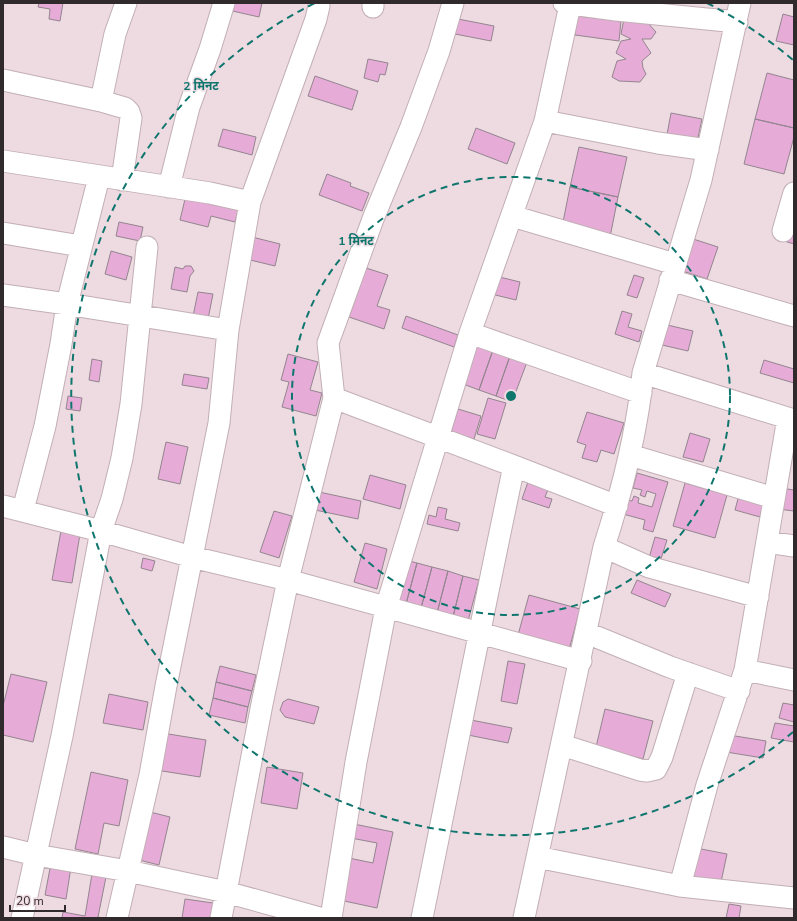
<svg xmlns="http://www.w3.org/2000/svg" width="797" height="921" font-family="'Nunito Sans','Noto Sans Devanagari',sans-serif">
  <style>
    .building { fill: #e6acd7; stroke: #93858f }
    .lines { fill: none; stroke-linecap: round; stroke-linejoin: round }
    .minor-casing { stroke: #c2afb6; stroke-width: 23 }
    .minor { stroke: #fff; stroke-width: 21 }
    .ring { fill: none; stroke: #0f766e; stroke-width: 2; stroke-dasharray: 7 5 }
    .centre { fill: #0f766e; stroke: #eedae1; stroke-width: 2 }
    .ring-label { font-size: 12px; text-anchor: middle; font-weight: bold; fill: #0f766e; stroke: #eedae1; stroke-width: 3; stroke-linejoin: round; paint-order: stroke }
  </style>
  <rect width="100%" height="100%" fill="#eedae1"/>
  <path class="building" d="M39,3H63L60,21L49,19L50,9L38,7Z
    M230,3H262L259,17L228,10Z
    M783,14L794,17V45L776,41Z
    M577,16L621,21L619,41L575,35Z
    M458,19L494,26L491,41L455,34Z
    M624,19L646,21L656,32L651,39H642L651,53L642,61L643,68L646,74L640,82L619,81L612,77L617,61L626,59L616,53L621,41L631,39L621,34Z
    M368,59L388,63L385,75L380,74L378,82L364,78Z
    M767,73L794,80V128L755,119Z
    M315,76L358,91L352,110L308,96Z
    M671,113L702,119L696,147L666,140Z
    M755,119L794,128V137L784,174L744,164Z
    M476,128L515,143L507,164L468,149Z
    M223,129L256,137L252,155L218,146Z
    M579,147L627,157L618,197L570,187Z
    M327,174L351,183L350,186L369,193L362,211L319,195Z
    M570,187L618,197L610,237L562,227Z
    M186,195L239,207L235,222L211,216L208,227L180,220Z
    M794,201V244L784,241Z
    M119,222L143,227L140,241L116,236Z
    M248,236L280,244L275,266L242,258Z
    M690,238L718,247L707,279L679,270Z
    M111,251L132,257L126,280L105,274Z
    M185,266H191L194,271L190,276L187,292L171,289L175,267L183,269Z
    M366,268L388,275L377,306L390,310L384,329L349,317Z
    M491,275L520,282L516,300L487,293Z
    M634,275L644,278L637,298L627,295Z
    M198,292L213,294L207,324L192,321Z
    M622,311L632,314L628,327L642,331L639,342L615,334Z
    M406,316L458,335L454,347L402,328Z
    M663,324L693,331L688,351L662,345L665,337Z
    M477,344L493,350L479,390L463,384Z
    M493,350L510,356L496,396L479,390Z
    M288,354L318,362L310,390L322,393L316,416L282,407L289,382L281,380Z
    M510,356L527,362L512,402L496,396Z
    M92,359L102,361L99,382L89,380Z
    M764,360L794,369V383L760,373Z
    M184,374L209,378L207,389L182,385Z
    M68,396L82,398L80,411L66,409Z
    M488,398L506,403L495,439L477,434Z
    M458,409L481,416L474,439L451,432Z
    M587,412L624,423L614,454L601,450L597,462L582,458L586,445L577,442Z
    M690,433L710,439L703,462L683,457Z
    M166,442L188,447L180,484L158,479Z
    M637,473L668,482L653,532L643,529L645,520L623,514L627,500L632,501L634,496L639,498L638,503L652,507L656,494L647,491L645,497L640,495L642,490L633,488Z
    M370,475L406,485L400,509L363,499Z
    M529,479L549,487L545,497L552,499L549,508L522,499Z
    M685,483L727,495L715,538L673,526Z
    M781,488L794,490V511L778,509Z
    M319,492L361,501L358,519L315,510Z
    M739,495L764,502L760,517L735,510Z
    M438,507L447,509L445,519L460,523L458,531L427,524L429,515L436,517Z
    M274,511L292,516L279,558L260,552Z
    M61,531L80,534L72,583L52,580Z
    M655,537L667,540L660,562L649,558Z
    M365,543L387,549L377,589L354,582Z
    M143,558L155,561L152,571L141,568Z
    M401,559L417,563L406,604L390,600Z
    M417,563L432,567L421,608L406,604Z
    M432,567L448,571L437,613L421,608Z
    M448,571L463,576L453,617L437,613Z
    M463,576L479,580L468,621L453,617Z
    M637,580L671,594L665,607L631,593Z
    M529,595L580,609L569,650L518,635Z
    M508,661L525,664L517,704L501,701Z
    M220,666L256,675L252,691L216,682Z
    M11,674L47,682L33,742L3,735V706Z
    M216,682L252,691L248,707L213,698Z
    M109,694L148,702L143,730L103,723Z
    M213,698L248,707L245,723L209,715Z
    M288,699L319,707L314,724L285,717L280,710L283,702Z
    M783,703L794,705V722L779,718Z
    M605,709L653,721L643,759L596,747Z
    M471,720L512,728L508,743L468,735Z
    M775,723L794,726V742L771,738Z
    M162,733L206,740L200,777L156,770Z
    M729,735L766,741L763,758L726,752Z
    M267,767L303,773L297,809L261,803Z
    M91,772L128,780L119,826L104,823L98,854L75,849Z
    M146,811L170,817L159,865L135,859Z
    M354,824L393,832L377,908L335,899L344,857L373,863L377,843L351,838Z
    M696,848L727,854L721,882L690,876Z
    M51,863L71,867L66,899L45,895Z
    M92,874L106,877L98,917L103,918H62L63,912L85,916Z
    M185,899L213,903L210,918H182Z
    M729,904L741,906L739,918H726Z"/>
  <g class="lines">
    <g class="minor-casing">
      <path id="minor" d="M564,3L616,10L737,22
        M373,7V3
        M3,80L101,101L125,108L129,112L131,118L122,180
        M101,101L115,34L126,3
        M545,121L658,143L708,150
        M3,161L210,193L250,202
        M169,187L189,107L210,49L224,3
        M512,216L675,264
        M783,231L794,193
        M3,233L81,246
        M670,280L794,316
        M3,295L67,304L228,330
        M470,333L641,393
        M643,373L794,420
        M334,398L514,466L617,506
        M630,455L774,498
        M3,506L101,531L192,557L288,580L581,661
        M23,510L45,426L61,344L67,304L99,177
        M767,542L794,546
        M604,547L649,567L758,597
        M587,633L670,667L739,691
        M745,670L794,680
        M562,745L640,770L647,771L656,769L662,757L688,673
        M3,847L36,855L128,871L226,892L320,918
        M537,857L680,886L794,898
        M680,886L707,785L745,670L788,418
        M22,918L62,736L101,531L112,499L122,458L131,404L147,247
        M117,918L150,775L166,686L219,423L228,330L250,202L316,19L319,6
        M221,918L262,704L288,580L334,398L328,343L373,219L411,127L439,51L453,3
        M331,918L356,762L386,608L470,333L545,121L570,5
        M422,918C453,767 482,616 514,466
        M524,918L604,547C622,491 637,433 643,373L701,180L740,3"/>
    </g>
    <use href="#minor" class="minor"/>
  </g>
  <g class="ring">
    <circle cx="511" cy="396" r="219"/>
    <path d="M793 732A439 439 0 1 1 315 3M707 3A439 439 0 0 1 793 60"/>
  </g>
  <circle cx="511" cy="396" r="6" class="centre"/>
  <g class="ring-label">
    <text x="201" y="90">2 मिनट</text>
    <text x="356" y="245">1 मिनट</text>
  </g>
  <rect width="797" height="921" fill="none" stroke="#312a2d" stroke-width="8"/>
  <path d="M10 905v6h55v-6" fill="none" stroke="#312a2d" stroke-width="2"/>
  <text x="16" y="905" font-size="12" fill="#312a2d" stroke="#eedae1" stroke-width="3" paint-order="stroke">20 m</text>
</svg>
